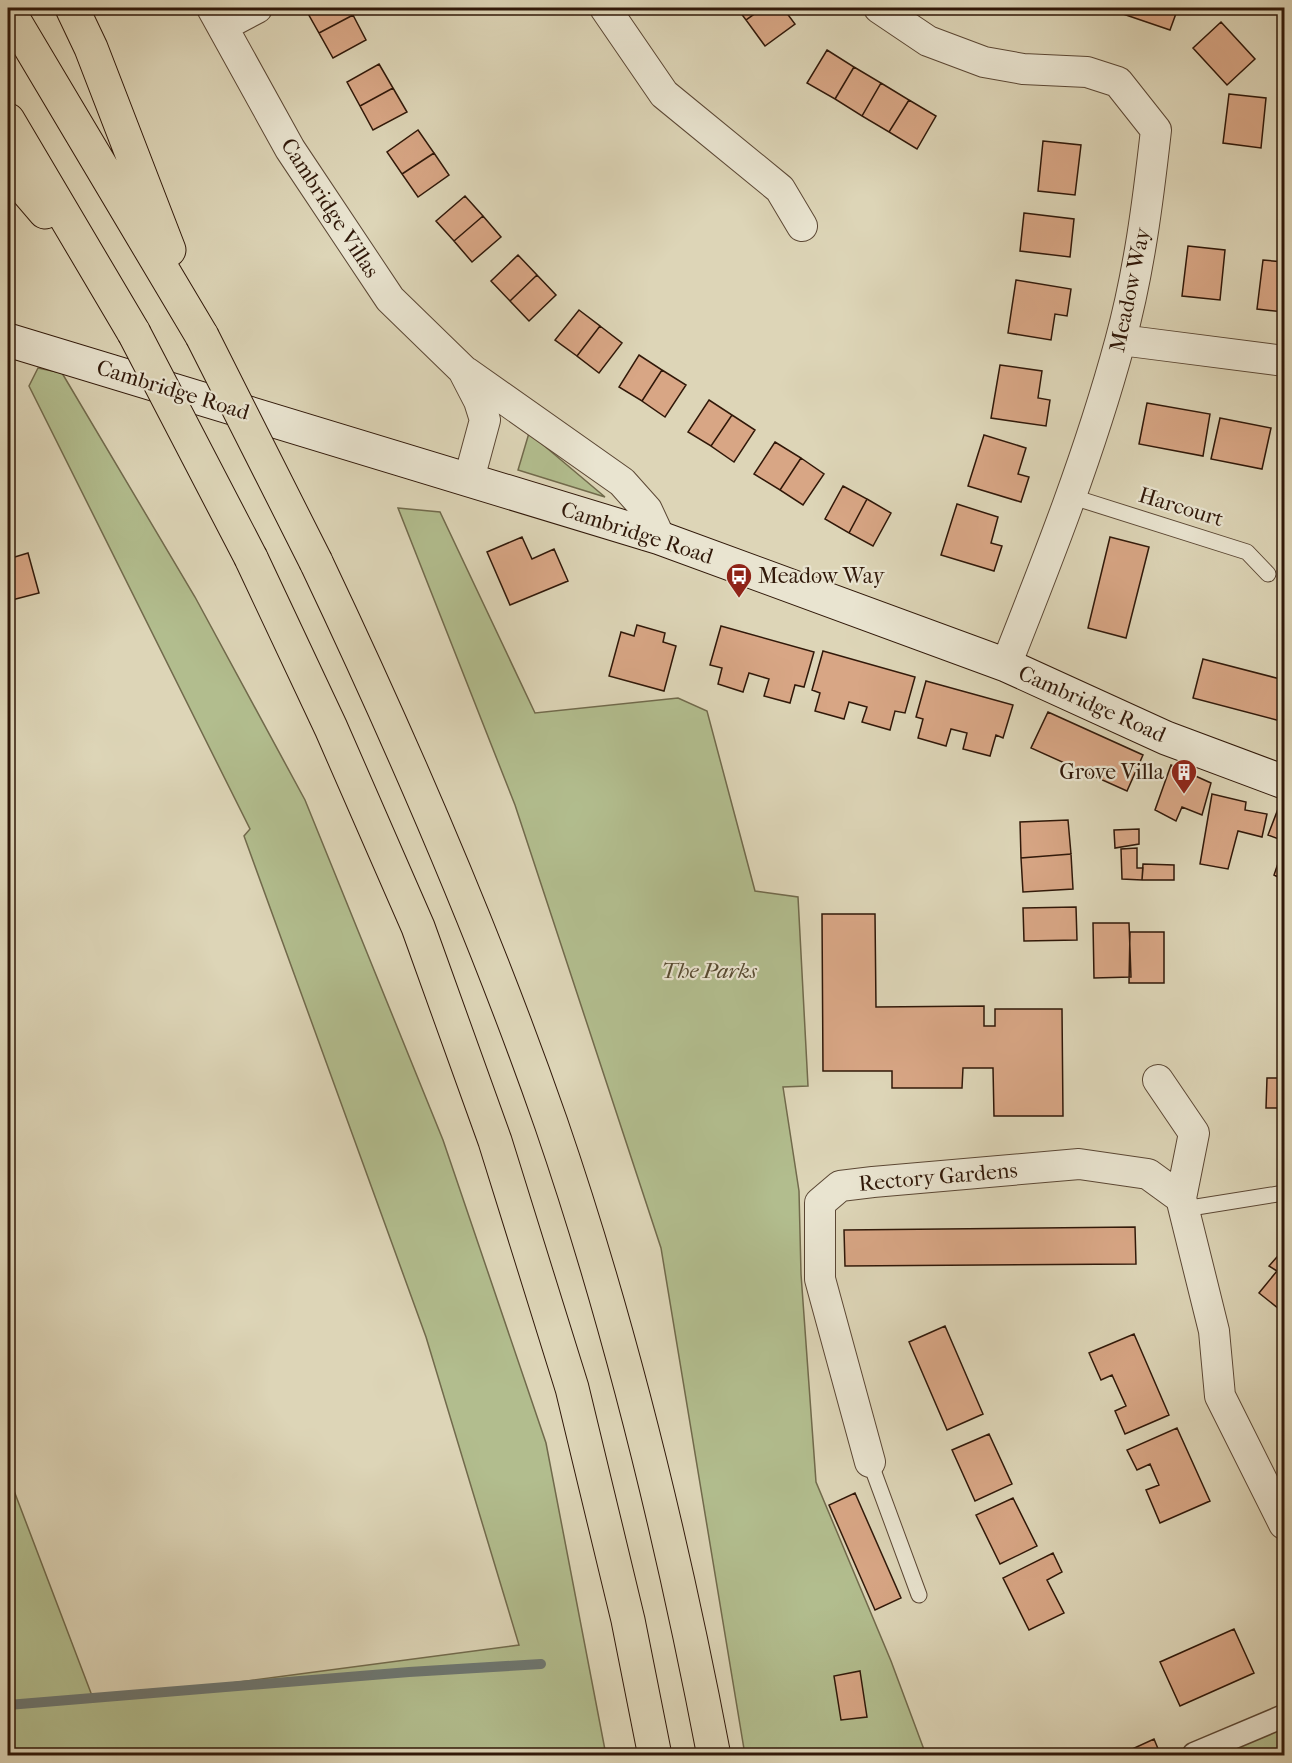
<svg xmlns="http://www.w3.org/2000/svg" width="1292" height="1763" font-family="'IM FELL French Canon',serif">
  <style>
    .green { fill: #b2bd8e; stroke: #716a4c; stroke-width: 1.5 }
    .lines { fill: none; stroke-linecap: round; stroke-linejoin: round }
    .stream { stroke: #6d7772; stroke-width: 10 }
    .building { fill: #d8a685; stroke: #301809; stroke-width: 1.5 }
    .service-casing { stroke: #5b4734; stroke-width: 17 }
    .pedestrian-casing { stroke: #5b4734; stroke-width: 25 }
    .minor-casing { stroke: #5b4734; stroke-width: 32 }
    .secondary-casing { stroke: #301809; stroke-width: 35 }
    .primary-casing { stroke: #301809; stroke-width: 35 }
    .service { stroke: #e9e4d0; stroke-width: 15 }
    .pedestrian { stroke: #e9e4d0; stroke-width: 22 }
    .minor { stroke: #e9e4d0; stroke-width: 30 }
    .secondary { stroke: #e9e4d0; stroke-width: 33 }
    .primary { stroke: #ddd5b7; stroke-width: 33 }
    .primary-bridge-casing { stroke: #301809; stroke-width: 35; stroke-linecap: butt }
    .primary-bridge { stroke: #ddd5b7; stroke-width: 33 }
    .labels { text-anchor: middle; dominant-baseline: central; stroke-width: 4.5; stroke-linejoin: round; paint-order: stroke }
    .street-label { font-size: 22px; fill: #301809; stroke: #e9e4d0 }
    .poi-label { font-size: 22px; fill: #301809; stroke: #e9e4d0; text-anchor: start }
    .park-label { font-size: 22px; font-style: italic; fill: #574a31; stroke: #e9e4d0 }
  </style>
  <rect width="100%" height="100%" fill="#ddd5b7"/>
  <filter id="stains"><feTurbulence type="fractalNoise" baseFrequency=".00333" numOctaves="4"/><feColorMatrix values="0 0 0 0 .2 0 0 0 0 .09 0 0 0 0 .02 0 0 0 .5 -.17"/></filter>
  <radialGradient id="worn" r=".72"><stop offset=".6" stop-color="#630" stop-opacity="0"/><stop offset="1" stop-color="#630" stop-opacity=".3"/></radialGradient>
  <path class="green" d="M38,368L62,373L195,597L305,800L443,1140L546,1443L606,1755H8V1475L94,1701L519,1645L426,1337L244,836L250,829L29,386Z
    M529,433L605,497L518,470Z
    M398,508L440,512L535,713L678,698L707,711L755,891L798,897L808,1086L783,1087L799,1191L801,1274L816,1482L891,1661L926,1755H745L661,1248L515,805Z
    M1284,1722V1755H1211Z"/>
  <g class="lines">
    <path class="stream" d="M8,1705L409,1672L541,1664"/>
  </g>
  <path class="building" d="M310,8H348L353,15L319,33L306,10Z
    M737,8H763L746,20Z
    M763,8H783L795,24L765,46L746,20Z
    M1125,8H1178L1170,30L1123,14Z
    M353,15L366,40L333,58L319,33Z
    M1221,22L1255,59L1227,85L1193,48Z
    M827,50L854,67L835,99L807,83Z
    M379,64L393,88L360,106L347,82Z
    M854,67L881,83L862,116L835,99Z
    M881,83L909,100L889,132L862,116Z
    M393,88L407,112L373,130L360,106Z
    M1229,94L1266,98L1261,148L1223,143Z
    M909,100L936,116L917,149L889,132Z
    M418,130L434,153L402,174L387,152Z
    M1043,141L1081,145L1075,195L1038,191Z
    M434,153L449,175L418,197L402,174Z
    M465,196L483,216L454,241L436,221Z
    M1024,213L1074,219L1070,257L1020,251Z
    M483,216L501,237L472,262L454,241Z
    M1188,246L1225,250L1220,300L1182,296Z
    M518,255L537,275L510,301L491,281Z
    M1263,260L1284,262V312L1257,309Z
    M537,275L556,295L529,321L510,301Z
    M1016,280L1071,289L1067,316L1055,314L1051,340L1008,333Z
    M579,310L600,326L577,356L555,340Z
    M600,326L622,343L599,373L577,356Z
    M639,355L662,370L642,401L619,387Z
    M1000,365L1042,371L1038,398L1050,400L1046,426L991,418Z
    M662,370L686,385L665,417L642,401Z
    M709,400L732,415L711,446L688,432Z
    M1147,403L1210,414L1203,456L1139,444Z
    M732,415L755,430L734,462L711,446Z
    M1220,418L1271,428L1262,469L1211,459Z
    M984,435L1026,448L1018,474L1029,477L1021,502L968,486Z
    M775,442L801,458L780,490L754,474Z
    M801,458L824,474L803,505L780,490Z
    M843,486L867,499L849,533L825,519Z
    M867,499L891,513L873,546L849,533Z
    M957,504L998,517L991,543L1002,546L994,571L941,555Z
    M522,537L532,559L554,549L568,581L510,605L487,552Z
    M1110,537L1149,547L1126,638L1088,628Z
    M28,553L39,593L8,601V559Z
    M637,625L665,633L663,642L676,646L664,691L609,676L621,632L634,636Z
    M721,626L814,652L804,687L795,685L790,703L764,696L769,679L749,673L743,692L718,684L722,668L710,665Z
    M823,651L915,677L905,713L895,711L890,730L862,722L867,707L849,702L844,719L815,711L820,693L812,690Z
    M1203,659L1284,680V722L1193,698Z
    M926,681L1013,705L1003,738L996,735L990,756L963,749L967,733L951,729L946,746L918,738L923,719L916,717Z
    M1048,712L1143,755L1127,791L1031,748Z
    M1171,765L1211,783L1202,815L1182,807L1176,821L1155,810Z
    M1212,794L1246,802L1245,810L1267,814L1262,837L1238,831L1228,869L1200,864Z
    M1278,809L1284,811V841L1268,835Z
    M1068,820L1071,854L1021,858L1020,822Z
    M1139,829V844L1115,848L1114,830Z
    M1284,846V880L1274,875Z
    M1137,848V868H1143L1142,880L1122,879L1121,849Z
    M1071,854L1073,889L1023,892L1021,858Z
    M1143,864L1174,865V880H1142Z
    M1076,907L1077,940L1024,941L1023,908Z
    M822,914H875L876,1007L984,1006V1026H995V1009H1062L1063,1116H994L993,1068H963L962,1088H892V1071H823Z
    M1093,923H1129L1131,977L1094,978Z
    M1130,932H1164V983H1129Z
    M1267,1078H1284V1108H1266Z
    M1135,1227L1136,1264L845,1266L844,1230Z
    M1284,1249V1313L1259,1293L1277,1271L1269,1266Z
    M945,1326L983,1414L947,1430L909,1342Z
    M1134,1334L1169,1415L1125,1434L1115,1411L1126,1406L1112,1375L1101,1380L1089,1353Z
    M1177,1428L1210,1501L1160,1523L1146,1490L1159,1485L1150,1464L1137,1470L1127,1450Z
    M989,1434L1012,1484L975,1501L952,1450Z
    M855,1493L901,1598L875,1610L829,1505Z
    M1013,1498L1037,1546L1000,1564L976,1515Z
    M1053,1553L1062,1572L1047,1580L1064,1613L1029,1630L1003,1578Z
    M1234,1629L1254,1673L1180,1706L1160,1662Z
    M860,1671L867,1717L841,1720L834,1676Z
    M1154,1739L1161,1756H1117Z"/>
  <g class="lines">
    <g class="service-casing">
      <path id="service" d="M1073,497L1247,552L1268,574
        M1184,1209L1284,1193
        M870,1462L919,1595"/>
    </g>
    <g class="pedestrian-casing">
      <path id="pedestrian" d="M1195,1756L1194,1754L1284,1716"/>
    </g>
    <g class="minor-casing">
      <path id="minor" d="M212,8L290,149L390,299L463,370L479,401L485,420L469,479
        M605,8L664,94L780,189L802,226
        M879,8L928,41L984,62L1023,69L1087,72L1118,82L1156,130C1148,201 1139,273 1120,342C1090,453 1048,559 1006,665
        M223,26L257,8
        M1121,340L1284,361
        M466,372L622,482L647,510L660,538
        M1158,1080L1194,1133L1181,1198
        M870,1462L820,1279V1203L840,1186L873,1182L1079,1164L1148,1174L1181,1198L1214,1331L1220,1396L1284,1524"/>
    </g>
    <g class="secondary-casing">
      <path id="secondary" d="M8,340L660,538L1006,665L1166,738L1284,782"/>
    </g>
    <g class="primary-casing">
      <path id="primary" d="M72,8L91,48L169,250
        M8,10L202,336
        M8,120L134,333
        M8,169L45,212
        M251,558L331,728L418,927L495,1141L572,1388L628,1620L655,1756
        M316,562C403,745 484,931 551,1123C622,1329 673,1542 714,1756"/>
    </g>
    <use href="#service" class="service"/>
    <use href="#pedestrian" class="pedestrian"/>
    <use href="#minor" class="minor"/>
    <use href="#secondary" class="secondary"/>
    <use href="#primary" class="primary"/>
    <g class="primary-bridge-casing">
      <path id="primary-bridge" d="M134,333L251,558
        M202,336L316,562"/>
    </g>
    <use href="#primary-bridge" class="primary-bridge"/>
  </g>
  <defs>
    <g id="bus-pin" transform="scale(1.35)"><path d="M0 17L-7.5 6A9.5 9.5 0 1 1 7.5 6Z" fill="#8f2418" stroke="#e9e4d0"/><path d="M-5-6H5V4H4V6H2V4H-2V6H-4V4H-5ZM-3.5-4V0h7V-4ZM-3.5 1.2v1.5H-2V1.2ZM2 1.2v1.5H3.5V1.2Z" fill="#fff"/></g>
    <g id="building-pin" transform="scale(1.35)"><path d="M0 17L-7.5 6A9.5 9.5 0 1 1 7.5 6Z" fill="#8f2418" stroke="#e9e4d0"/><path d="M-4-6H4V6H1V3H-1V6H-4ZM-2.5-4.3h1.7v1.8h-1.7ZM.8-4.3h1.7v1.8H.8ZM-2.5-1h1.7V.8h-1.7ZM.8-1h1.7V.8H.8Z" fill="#fff"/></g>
  </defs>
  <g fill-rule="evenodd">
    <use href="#bus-pin" x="739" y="576"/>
    <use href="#building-pin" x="1184" y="772"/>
  </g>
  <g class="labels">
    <g class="street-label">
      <text transform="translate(330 208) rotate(57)">Cambridge Villas</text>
      <text transform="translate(1130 290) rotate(-78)">Meadow Way</text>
      <text transform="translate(173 390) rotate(17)">Cambridge Road</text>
      <text transform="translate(1181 507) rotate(17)">Harcourt</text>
      <text transform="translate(637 533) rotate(18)">Cambridge Road</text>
      <text transform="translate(1092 704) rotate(24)">Cambridge Road</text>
      <text transform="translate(938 1177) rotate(-5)">Rectory Gardens</text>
    </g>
    <g class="poi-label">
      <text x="758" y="576">Meadow Way</text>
      <text x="1164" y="772" text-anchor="end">Grove Villa</text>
    </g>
    <g class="park-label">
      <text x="709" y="971">The Parks</text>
    </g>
  </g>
  <rect width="1292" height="1763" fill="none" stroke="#ddd5b7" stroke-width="30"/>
  <rect x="9" y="9" width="1274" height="1745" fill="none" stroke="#301809" stroke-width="3"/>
  <rect x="15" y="15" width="1262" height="1733" fill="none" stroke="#301809" stroke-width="1.5"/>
  <rect width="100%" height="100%" filter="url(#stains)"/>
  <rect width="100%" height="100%" fill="url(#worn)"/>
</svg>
